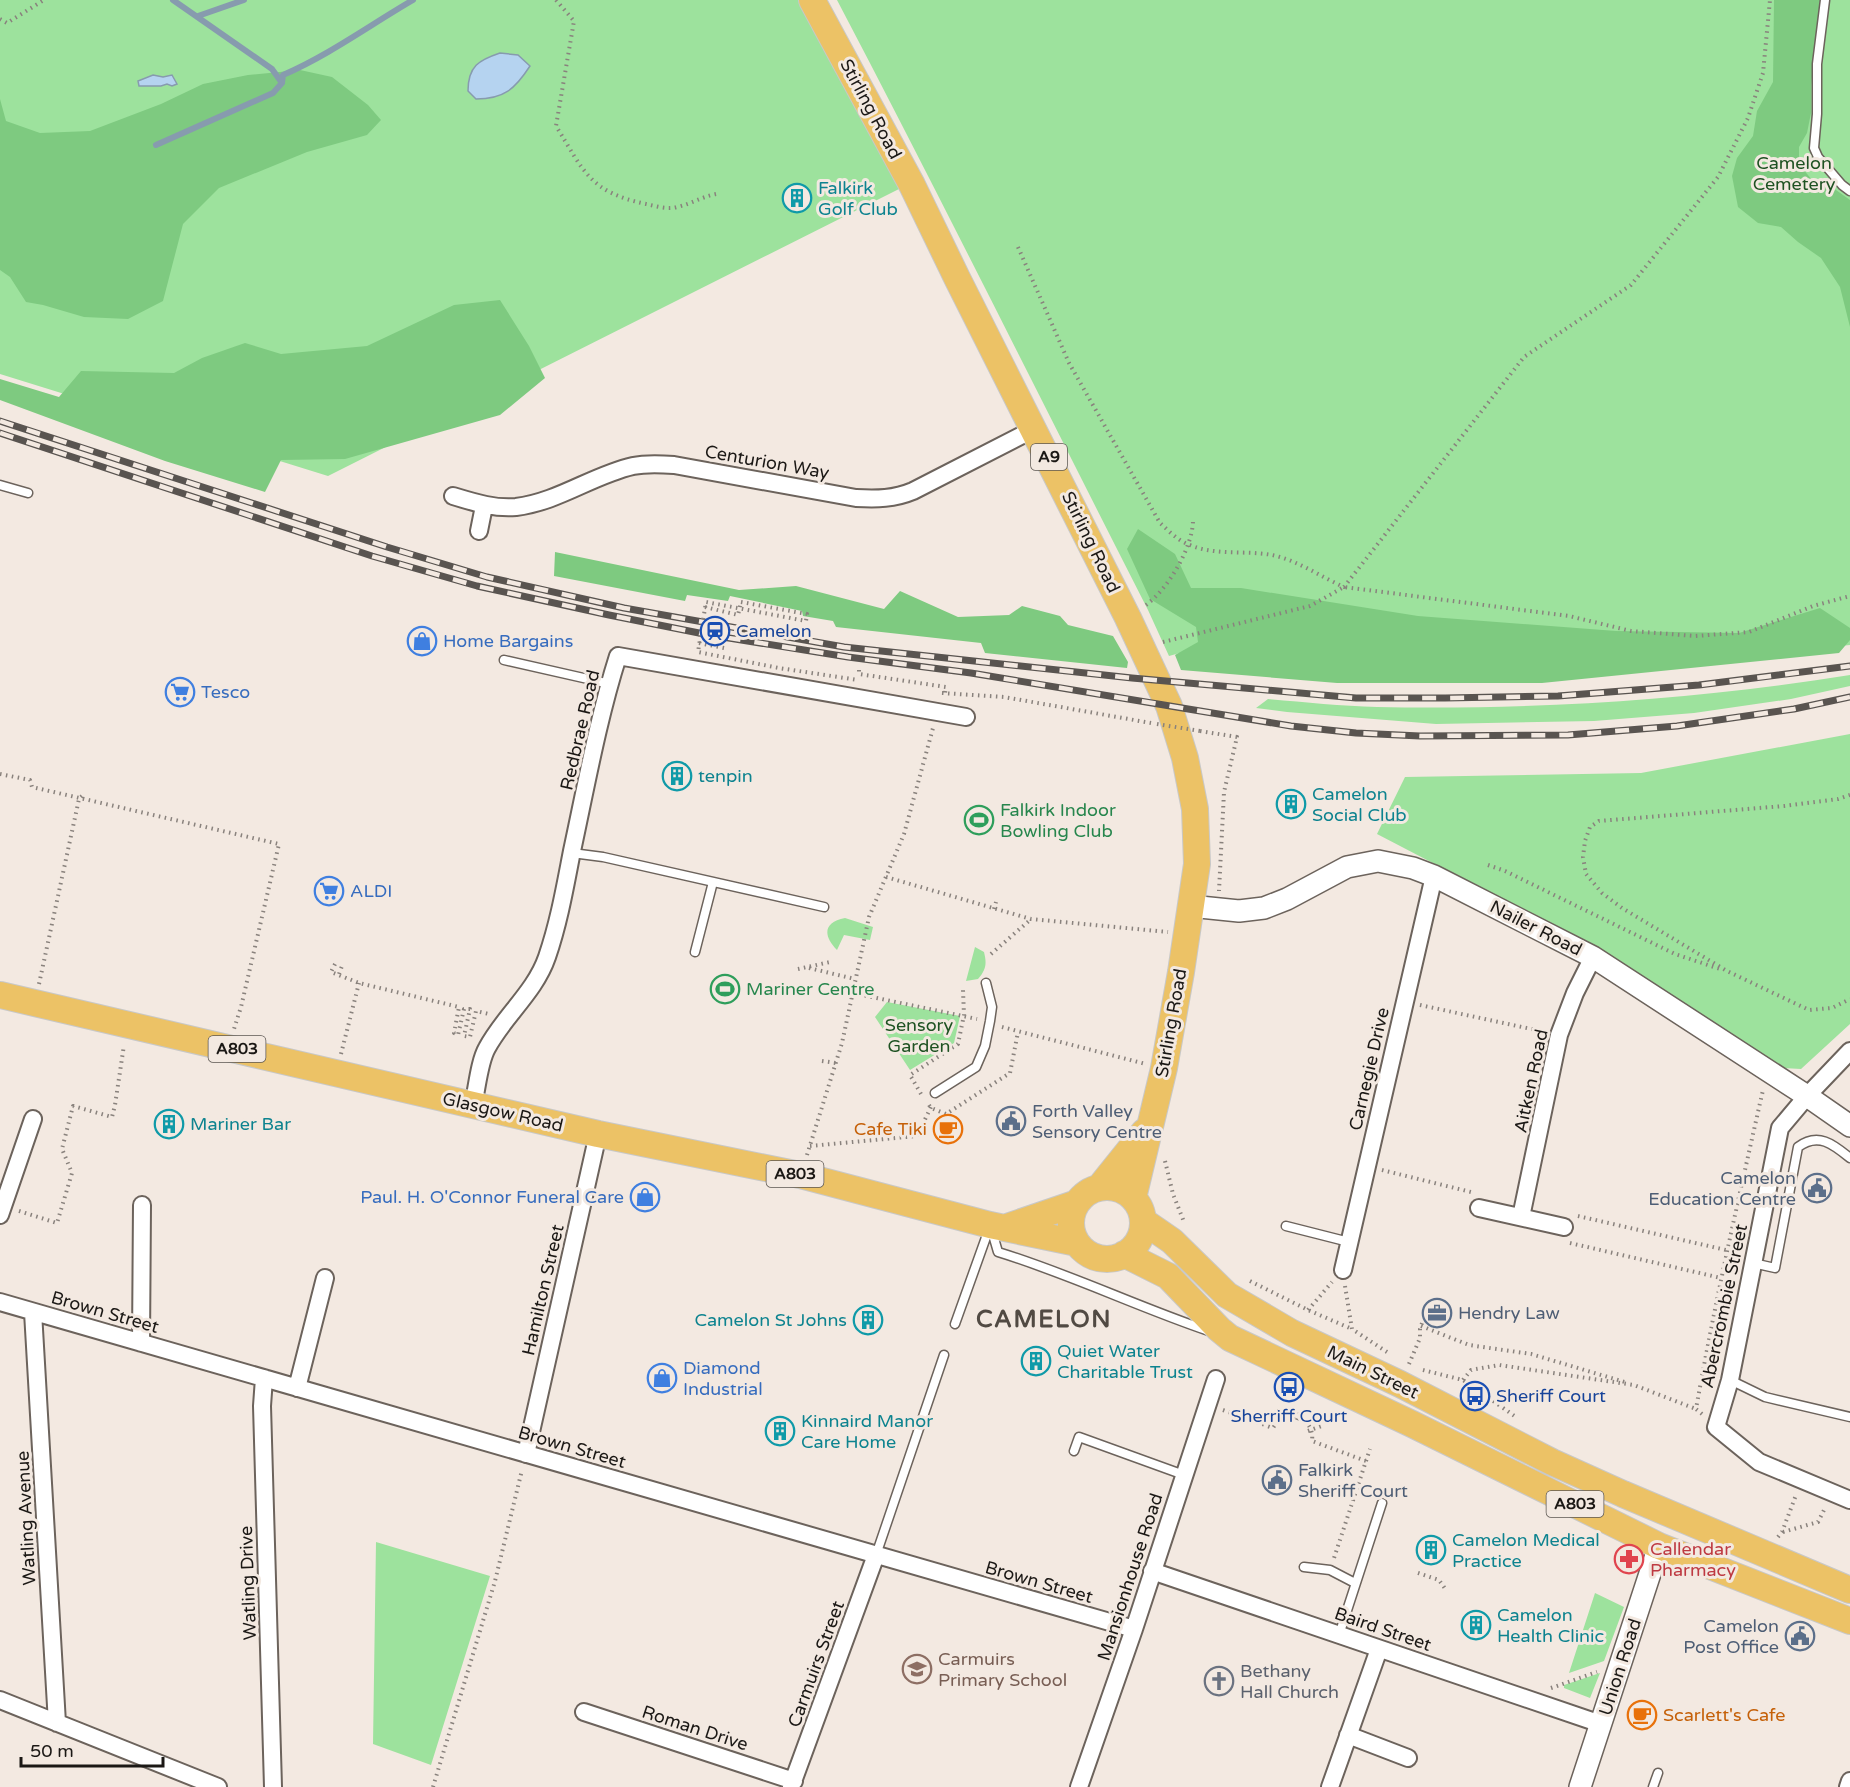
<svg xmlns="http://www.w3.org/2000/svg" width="1850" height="1787" font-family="'Varela Round',sans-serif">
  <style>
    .green { fill: #9de29d }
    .forest { fill: #7eca80 }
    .water { fill: #b5d3f0; stroke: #879bae; stroke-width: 1.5 }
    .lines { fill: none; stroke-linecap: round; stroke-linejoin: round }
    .stream { stroke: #879bae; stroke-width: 6 }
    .service-casing { stroke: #6c635c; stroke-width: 11 }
    .minor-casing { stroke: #6c635c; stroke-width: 20 }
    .tertiary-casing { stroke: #6c635c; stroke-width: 24 }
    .primary-casing { stroke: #c8c8c7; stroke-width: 28 }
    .path { stroke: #89827d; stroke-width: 4; stroke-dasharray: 1.5 4.5; stroke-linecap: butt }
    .service { stroke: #fff; stroke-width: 8 }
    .minor { stroke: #fff; stroke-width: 16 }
    .tertiary { stroke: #fff; stroke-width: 21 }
    .primary { stroke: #ecc266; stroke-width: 26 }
    .rail-casing { stroke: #595450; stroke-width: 7 }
    .rail { stroke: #f3e9e1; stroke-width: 4.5; stroke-dasharray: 14; stroke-linecap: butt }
    .path-bridge { stroke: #89827d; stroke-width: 4; stroke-dasharray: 1.5 4.5; stroke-linecap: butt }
    .labels { text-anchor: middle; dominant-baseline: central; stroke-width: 6; stroke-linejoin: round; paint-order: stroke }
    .shield { fill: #f3e9e1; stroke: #5c5752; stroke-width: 1.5 }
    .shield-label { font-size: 16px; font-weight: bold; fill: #1b1815 }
    .street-label { font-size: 18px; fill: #1b1815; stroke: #f3e9e1 }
    .park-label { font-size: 18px; fill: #1e5222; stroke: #f3e9e1 }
    .culture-label { font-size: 18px; fill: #0d838f; stroke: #f3e9e1; text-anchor: start }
    .transit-label { font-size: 18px; fill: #164399; stroke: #f3e9e1; text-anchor: start }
    .shop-label { font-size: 18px; fill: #366cbe; stroke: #f3e9e1; text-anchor: start }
    .leisure-label { font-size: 18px; fill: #27864d; stroke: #f3e9e1; text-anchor: start }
    .service-label { font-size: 18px; fill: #4e5e75; stroke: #f3e9e1; text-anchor: start }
    .food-label { font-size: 18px; fill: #c56008; stroke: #f3e9e1; text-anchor: end }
    .health-label { font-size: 18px; fill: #be3a42; stroke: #f3e9e1; text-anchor: start }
    .education-label { font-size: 18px; fill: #785e54; stroke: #f3e9e1; text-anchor: start }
    .worship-label { font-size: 18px; fill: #5b616d; stroke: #f3e9e1; text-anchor: start }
    .district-label { font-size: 24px; font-weight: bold; letter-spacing: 1.5px; fill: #514a43; stroke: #f3e9e1 }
  </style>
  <rect width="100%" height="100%" fill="#f3e9e1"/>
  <path class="green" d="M0,0H798L899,189L328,476L0,374Z
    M837,0H1850V645L1745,656L1223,641L1169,656L1148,610C1044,406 943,202 837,0Z
    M1850,675V686L1791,699L1694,713L1594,721L1436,724L1287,712L1256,708L1268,699C1304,702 1341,706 1377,707C1536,710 1693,700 1850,675Z
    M1850,734V1024L1801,1069L1783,1068L1598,949L1377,834L1405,777L1641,773Z
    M845,918L873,927L870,940L844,935L837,950C823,936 823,922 845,918Z
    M975,947L984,952C987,964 986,970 978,979L966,981Z
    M887,1002L960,1016L954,1043L910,1070L875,1017Z
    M376,1542L490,1576L431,1765L373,1744Z
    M1595,1593L1624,1607L1604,1661L1569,1673Z
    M1600,1673L1590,1698L1564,1688V1685Z"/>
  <path class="forest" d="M1774,0H1820L1811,86V113L1807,133L1799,147V164L1812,180L1829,185L1850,200V327L1840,287L1821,258L1798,242L1781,227L1758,223L1738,207L1732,176L1737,158L1753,136L1757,111L1773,82Z
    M300,70L332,77L368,105L381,120L367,135L307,152L219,188L183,224L163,301L128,319L84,317L43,305L26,302L10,277L0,270V99L6,121L40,133L90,131L161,104L203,84L248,75Z
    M500,300L529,346L545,378L500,415L345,459L281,460L265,492L165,461L0,400V379L59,397L81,371L174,373L202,358L245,343L281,354L367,346L454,305Z
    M1138,529L1175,554L1191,588H1241L1418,616L1616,631L1739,633L1820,608L1850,628V640L1839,653L1542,683H1337L1181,670L1175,655L1198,642L1196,627L1150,599L1127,549Z
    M555,552L739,590L796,586L884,609L900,591L958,617L1009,615L1022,606L1060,616L1068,625L1113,636L1128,662L1127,668L985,653L981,643L836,627L833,621L803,616L802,611L730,596L728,601L687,595L685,601L554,576Z"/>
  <path class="water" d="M500,53L518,55L530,66C515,89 504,99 476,99L468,91C468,66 479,60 500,53Z
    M153,75L163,77L172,75L177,84L172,86L167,84L161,86H139L138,81Z"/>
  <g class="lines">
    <path class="stream" d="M173,0L272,69L282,83L283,75C329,55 370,25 413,0
      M198,16L244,0
      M156,145L273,93L282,83"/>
    <g class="service-casing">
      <path id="service" d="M1825,0L1817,64V114L1814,148L1818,157L1842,185L1850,191
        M0,485L28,493
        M504,660L610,684
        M572,853L603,857L824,907
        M695,952L713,882
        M935,1093L976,1067L985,1046L990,1021L992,1007L986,983
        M1286,1226L1349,1242
        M991,1228L998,1252C1070,1274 1138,1307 1209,1331
        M1753,1263L1775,1268L1798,1147C1818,1132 1833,1144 1850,1158
        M955,1324L989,1229
        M1730,1380L1765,1397L1850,1417
        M1074,1451L1079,1437L1184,1475
        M876,1555L944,1355
        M1304,1567L1330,1570L1355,1583
        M1339,1635L1382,1503
        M1653,1787L1658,1773"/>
    </g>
    <g class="minor-casing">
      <path id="minor" d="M453,496C473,502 494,509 516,507C558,502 593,475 633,466C647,463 661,464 674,465L856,498C877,499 894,499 913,491L1034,429
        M479,531L484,506
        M1850,1051L1807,1096L1780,1128L1730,1380L1716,1427L1759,1462L1850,1500
        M473,1105C477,1089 479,1062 487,1048C504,1016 535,992 547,957C559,922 565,887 572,851C586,786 598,719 618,656L966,717
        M1479,1208L1564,1227
        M0,1215L33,1119
        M1521,1217L1559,1035L1575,993L1593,957
        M1343,1270L1434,876
        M0,1302L1134,1629
        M33,1312L57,1723
        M141,1343L142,1205
        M264,1378L262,1406L273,1787
        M297,1388L325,1278
        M526,1454L598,1134
        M1152,1571L1601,1724
        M0,1700L218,1787
        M584,1712L794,1781
        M1348,1735L1408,1758
        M791,1787L876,1555
        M1079,1787L1134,1629L1216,1379
        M1330,1787L1379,1649
        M1848,1787L1850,1781"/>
    </g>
    <g class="tertiary-casing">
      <path id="tertiary" d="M1190,906L1239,911L1264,908L1287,899L1347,867L1378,861L1413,868L1434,876L1593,957L1807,1096L1850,1126
        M1580,1787L1659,1546"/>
    </g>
    <g class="primary-casing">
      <path id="primary" d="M812,0L912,185L957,278L1128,618L1169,706L1185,758L1195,809L1197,864L1181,972L1164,1068L1133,1198
        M0,995L598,1134L800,1175L990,1225L1077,1243
        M1071 1223a36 36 0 1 1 72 0a36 36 0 1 1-72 0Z
        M1099,1188L1144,1132
        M1143,1221L1172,1241L1227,1295L1292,1333L1400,1384L1552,1462L1623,1494L1850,1590
        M1007,1227L1077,1203
        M1124,1254L1168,1276L1219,1329L1230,1338L1412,1424L1659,1546L1850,1621"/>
    </g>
    <path class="path" d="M556,0L574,21L556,126C584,171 589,192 646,204C656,206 667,210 677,207C691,204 701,197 716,194
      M0,19L7,23L44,0
      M1018,247L1069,363L1160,523C1169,531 1178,541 1190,545C1216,556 1245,550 1272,555C1297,560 1321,577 1344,587L1524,357L1631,285L1718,177L1748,118L1763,73L1770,0
      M1146,605C1168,589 1193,547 1193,520
      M705,607L738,615L741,602
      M1163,642L1310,606L1344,587L1569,616L1631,631L1695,636L1749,632L1813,606L1850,596
      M699,643L724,648
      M859,670V674L946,687L945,693
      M942,693L1004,697L1151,723
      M1200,731L1237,737L1224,792L1219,891
      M0,774L30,780L32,787L279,844L241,1007L234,1029
      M1850,795L1838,799L1784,806L1599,821L1590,827L1585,841L1583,857L1586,874L1602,893L1622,908L1727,971L1809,1010L1832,1008L1850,999
      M1488,865L1505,871L1675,954L1720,969
      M886,877L1031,919L1168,932
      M994,909L996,902
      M991,954L1030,920
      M335,964L331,972L359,983L459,1007L454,1033L458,1035L464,1009H470L464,1036L470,1037L476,1011L489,1014
      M809,968L855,979
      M798,969L830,962
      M339,974L342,966
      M39,984L79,799L82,796
      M853,993L977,1019
      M1420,1005L1545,1032
      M1002,1027L1146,1064
      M341,1054L359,983
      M822,1061L836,1063
      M921,1094L910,1075L958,1044L964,1015L963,990
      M929,1105L931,1108L946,1114L1010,1073L1018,1032
      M810,1146L917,1136L931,1107
      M807,1155L842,1043L869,917L904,834L933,728
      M1165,1161L1173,1194L1184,1222
      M1382,1170L1471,1192
      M19,1211L57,1223L72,1173L62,1149L73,1106L112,1117L115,1105L124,1045
      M1578,1216L1726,1250
      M1570,1243L1721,1278
      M1250,1281L1308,1310L1352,1329
      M1345,1286L1352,1329L1387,1352
      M1308,1310L1332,1282
      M1421,1326L1469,1345L1531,1354L1628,1383
      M1409,1364L1420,1338V1329L1422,1323
      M1423,1370L1463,1380L1516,1417
      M1463,1380L1471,1370L1499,1365L1634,1385L1696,1409
      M1223,1410L1273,1428C1286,1407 1315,1417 1312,1441L1366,1461L1334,1558
      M1276,1410L1281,1423
      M1702,1414L1696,1409C1715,1302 1739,1196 1763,1090
      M1297,1420L1301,1409
      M1308,1431L1322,1426
      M1366,1461L1370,1449
      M1783,1532L1818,1522L1825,1508
      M1778,1537L1782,1532L1796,1495
      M1418,1573L1439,1580L1446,1590
      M1551,1688L1597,1672
      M433,1787L495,1581L522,1470"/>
    <use href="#service" class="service"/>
    <use href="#minor" class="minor"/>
    <use href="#tertiary" class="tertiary"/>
    <use href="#primary" class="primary"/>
    <g class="rail-casing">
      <path id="rail" d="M0,421L387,547L487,577L624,608L844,647L1132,678L1356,698H1445L1558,696L1699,685L1850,666
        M0,433L372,556L477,586L609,615L704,634L848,657L971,673L1291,726L1356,733L1420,736L1568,735L1677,726L1794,709L1850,697"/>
    </g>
    <use href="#rail" class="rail"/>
    <path class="path-bridge" d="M741,602L807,614L806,621L706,602L698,652L779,668L858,680
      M1157,724L1200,731"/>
  </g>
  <defs>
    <g id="building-ring" transform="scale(1.5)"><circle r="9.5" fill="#f3e9e1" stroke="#0f9aa8" stroke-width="1.5"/><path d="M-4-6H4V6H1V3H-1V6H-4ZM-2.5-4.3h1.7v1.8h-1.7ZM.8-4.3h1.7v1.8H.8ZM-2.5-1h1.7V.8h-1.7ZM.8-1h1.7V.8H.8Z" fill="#0f9aa8"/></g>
    <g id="station-ring" transform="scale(1.5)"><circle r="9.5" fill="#f3e9e1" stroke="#1a4fb4" stroke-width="1.5"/><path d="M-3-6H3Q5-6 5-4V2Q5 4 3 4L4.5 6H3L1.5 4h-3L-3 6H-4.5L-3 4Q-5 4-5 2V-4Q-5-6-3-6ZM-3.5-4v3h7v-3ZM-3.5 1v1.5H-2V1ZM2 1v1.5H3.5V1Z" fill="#1a4fb4"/></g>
    <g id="shop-ring" transform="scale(1.5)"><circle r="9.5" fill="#f3e9e1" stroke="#3f7fe0" stroke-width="1.5"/><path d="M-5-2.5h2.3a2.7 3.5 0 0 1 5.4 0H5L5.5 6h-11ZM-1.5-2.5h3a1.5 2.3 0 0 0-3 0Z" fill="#3f7fe0"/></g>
    <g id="supermarket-ring" transform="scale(1.5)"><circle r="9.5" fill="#f3e9e1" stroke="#3f7fe0" stroke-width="1.5"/><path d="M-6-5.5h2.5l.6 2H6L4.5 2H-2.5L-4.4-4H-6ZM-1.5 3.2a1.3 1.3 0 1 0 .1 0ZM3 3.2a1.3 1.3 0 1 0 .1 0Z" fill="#3f7fe0"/></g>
    <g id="stadium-ring" transform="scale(1.5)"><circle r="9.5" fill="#f3e9e1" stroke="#2e9e5b" stroke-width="1.5"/><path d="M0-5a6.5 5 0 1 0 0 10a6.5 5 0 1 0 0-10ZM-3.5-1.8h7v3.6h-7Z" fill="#2e9e5b"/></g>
    <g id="civic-ring" transform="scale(1.5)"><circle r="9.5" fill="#f3e9e1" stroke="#5c6f8a" stroke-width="1.5"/><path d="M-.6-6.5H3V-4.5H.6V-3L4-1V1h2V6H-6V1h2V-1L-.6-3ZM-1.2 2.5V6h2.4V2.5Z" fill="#5c6f8a"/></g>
    <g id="cafe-ring" transform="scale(1.5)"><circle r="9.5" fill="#f3e9e1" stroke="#e8710a" stroke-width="1.5"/><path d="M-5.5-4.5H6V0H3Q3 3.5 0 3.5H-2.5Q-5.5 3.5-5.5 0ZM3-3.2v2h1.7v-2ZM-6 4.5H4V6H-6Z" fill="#e8710a"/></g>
    <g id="office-ring" transform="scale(1.5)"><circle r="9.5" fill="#f3e9e1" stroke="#5c6f8a" stroke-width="1.5"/><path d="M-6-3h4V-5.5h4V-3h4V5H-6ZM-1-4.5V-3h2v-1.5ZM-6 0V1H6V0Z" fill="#5c6f8a"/></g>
    <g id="bus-ring" transform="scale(1.5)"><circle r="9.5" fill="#f3e9e1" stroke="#1a4fb4" stroke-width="1.5"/><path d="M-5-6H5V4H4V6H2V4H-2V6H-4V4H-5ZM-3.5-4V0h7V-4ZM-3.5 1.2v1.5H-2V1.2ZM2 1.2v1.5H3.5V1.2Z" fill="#1a4fb4"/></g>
    <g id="pharmacy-ring" transform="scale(1.5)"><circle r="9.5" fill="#f3e9e1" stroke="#e0444e" stroke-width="1.5"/><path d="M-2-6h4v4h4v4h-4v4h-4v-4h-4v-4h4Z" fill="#e0444e"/></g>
    <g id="school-ring" transform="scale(1.5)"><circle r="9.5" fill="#f3e9e1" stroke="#8d6e63" stroke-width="1.5"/><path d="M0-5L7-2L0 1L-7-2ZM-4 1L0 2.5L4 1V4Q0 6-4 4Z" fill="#8d6e63"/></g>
    <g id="church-ring" transform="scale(1.5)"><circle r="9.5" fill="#f3e9e1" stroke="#6b7280" stroke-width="1.5"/><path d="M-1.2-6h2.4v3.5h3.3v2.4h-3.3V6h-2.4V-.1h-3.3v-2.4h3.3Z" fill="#6b7280"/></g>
  </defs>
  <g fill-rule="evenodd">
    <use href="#building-ring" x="797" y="198"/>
    <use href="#station-ring" x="715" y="631"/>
    <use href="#shop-ring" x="422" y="641"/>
    <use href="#supermarket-ring" x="180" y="692"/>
    <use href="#building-ring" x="677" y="776"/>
    <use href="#building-ring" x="1291" y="804"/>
    <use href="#stadium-ring" x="979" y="820"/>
    <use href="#supermarket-ring" x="329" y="891"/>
    <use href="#stadium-ring" x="725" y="989"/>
    <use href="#civic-ring" x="1011" y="1121"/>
    <use href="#building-ring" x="169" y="1124"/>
    <use href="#cafe-ring" x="948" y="1129"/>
    <use href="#civic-ring" x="1817" y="1188"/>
    <use href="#shop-ring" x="645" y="1197"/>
    <use href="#office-ring" x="1437" y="1313"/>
    <use href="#building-ring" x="868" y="1320"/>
    <use href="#building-ring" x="1036" y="1361"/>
    <use href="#shop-ring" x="662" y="1378"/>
    <use href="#bus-ring" x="1289" y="1387"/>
    <use href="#bus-ring" x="1475" y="1396"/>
    <use href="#building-ring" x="780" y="1431"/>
    <use href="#civic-ring" x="1277" y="1480"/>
    <use href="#building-ring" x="1431" y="1550"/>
    <use href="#pharmacy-ring" x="1629" y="1559"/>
    <use href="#building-ring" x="1476" y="1625"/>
    <use href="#civic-ring" x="1800" y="1636"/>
    <use href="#school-ring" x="917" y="1669"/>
    <use href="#church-ring" x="1219" y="1681"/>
    <use href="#cafe-ring" x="1642" y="1715"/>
  </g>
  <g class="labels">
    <g class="shield">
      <rect x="1031" y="444" width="36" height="26" rx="4.5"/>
      <rect x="208.5" y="1036" width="57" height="26" rx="4.5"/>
      <rect x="766.5" y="1161" width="57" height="26" rx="4.5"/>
      <rect x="1546.5" y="1491" width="57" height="26" rx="4.5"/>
    </g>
    <g class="shield-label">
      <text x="1049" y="457">A9</text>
      <text x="237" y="1049">A803</text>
      <text x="795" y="1174">A803</text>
      <text x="1575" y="1504">A803</text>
    </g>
    <g class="street-label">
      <text transform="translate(871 109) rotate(62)">Stirling Road</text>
      <text transform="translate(767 462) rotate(10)">Centurion Way</text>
      <text transform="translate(1091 542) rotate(64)">Stirling Road</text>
      <text transform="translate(580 730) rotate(-77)">Redbrae Road</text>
      <text transform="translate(1536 928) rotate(27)">Nailer Road</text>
      <text transform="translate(1171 1023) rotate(-80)">Stirling Road</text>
      <text transform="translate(1369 1069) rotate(-77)">Carnegie Drive</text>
      <text transform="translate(1531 1081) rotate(-78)">Aitken Road</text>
      <text transform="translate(503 1112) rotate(13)">Glasgow Road</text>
      <text transform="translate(543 1290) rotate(-77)">Hamilton Street</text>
      <text transform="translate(1724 1306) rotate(-78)">Abercrombie Street</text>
      <text transform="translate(105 1312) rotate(16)">Brown Street</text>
      <text transform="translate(1373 1372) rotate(26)">Main Street</text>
      <text transform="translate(572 1447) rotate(16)">Brown Street</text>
      <text transform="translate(26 1518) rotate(-93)">Watling Avenue</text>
      <text transform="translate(1130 1577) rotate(-72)">Mansionhouse Road</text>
      <text transform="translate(1039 1582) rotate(16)">Brown Street</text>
      <text transform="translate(248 1583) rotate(-92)">Watling Drive</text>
      <text transform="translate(1383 1629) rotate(19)">Baird Street</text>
      <text transform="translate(816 1664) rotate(-70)">Carmuirs Street</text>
      <text transform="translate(1620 1667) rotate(-72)">Union Road</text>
      <text transform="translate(695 1728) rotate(18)">Roman Drive</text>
    </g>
    <g class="park-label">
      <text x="1794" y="163">Camelon<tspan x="1794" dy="21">Cemetery</tspan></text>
      <text x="919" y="1025">Sensory<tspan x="919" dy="21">Garden</tspan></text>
    </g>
    <g class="culture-label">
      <text x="818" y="188">Falkirk<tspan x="818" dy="21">Golf Club</tspan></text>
      <text x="698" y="776">tenpin</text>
      <text x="1312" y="794">Camelon<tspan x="1312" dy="21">Social Club</tspan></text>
      <text x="190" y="1124">Mariner Bar</text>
      <text x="847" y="1320" text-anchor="end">Camelon St Johns</text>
      <text x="1057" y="1351">Quiet Water<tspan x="1057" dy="21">Charitable Trust</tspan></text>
      <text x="801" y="1421">Kinnaird Manor<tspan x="801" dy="21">Care Home</tspan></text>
      <text x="1452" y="1540">Camelon Medical<tspan x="1452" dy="21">Practice</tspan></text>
      <text x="1497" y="1615">Camelon<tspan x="1497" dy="21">Health Clinic</tspan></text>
    </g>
    <g class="transit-label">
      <text x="736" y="631">Camelon</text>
      <text x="1496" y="1396">Sheriff Court</text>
      <text x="1289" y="1416" text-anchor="middle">Sherriff Court</text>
    </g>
    <g class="shop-label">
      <text x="443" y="641">Home Bargains</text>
      <text x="201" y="692">Tesco</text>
      <text x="350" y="891">ALDI</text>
      <text x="624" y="1197" text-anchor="end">Paul. H. O'Connor Funeral Care</text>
      <text x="683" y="1368">Diamond<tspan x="683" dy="21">Industrial</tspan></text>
    </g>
    <g class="leisure-label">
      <text x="1000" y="810">Falkirk Indoor<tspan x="1000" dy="21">Bowling Club</tspan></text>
      <text x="746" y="989">Mariner Centre</text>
    </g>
    <g class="service-label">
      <text x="1032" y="1111">Forth Valley<tspan x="1032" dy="21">Sensory Centre</tspan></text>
      <text x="1796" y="1178" text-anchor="end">Camelon<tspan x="1796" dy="21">Education Centre</tspan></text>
      <text x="1458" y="1313">Hendry Law</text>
      <text x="1298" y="1470">Falkirk<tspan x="1298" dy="21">Sheriff Court</tspan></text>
      <text x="1779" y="1626" text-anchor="end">Camelon<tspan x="1779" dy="21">Post Office</tspan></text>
    </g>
    <g class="food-label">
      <text x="927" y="1129">Cafe Tiki</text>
      <text x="1663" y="1715" text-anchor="start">Scarlett's Cafe</text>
    </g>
    <g class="health-label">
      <text x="1650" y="1549">Callendar<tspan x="1650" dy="21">Pharmacy</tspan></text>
    </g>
    <g class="education-label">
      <text x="938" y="1659">Carmuirs<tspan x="938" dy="21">Primary School</tspan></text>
    </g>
    <g class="worship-label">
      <text x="1240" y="1671">Bethany<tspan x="1240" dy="21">Hall Church</tspan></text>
    </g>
    <g class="district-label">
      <text x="1044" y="1319">CAMELON</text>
    </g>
  </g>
  <path d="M21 1757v9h142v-9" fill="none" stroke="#1b1815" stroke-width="3"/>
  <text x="30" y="1757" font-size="18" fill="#1b1815" stroke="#f3e9e1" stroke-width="4.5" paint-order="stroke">50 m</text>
</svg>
